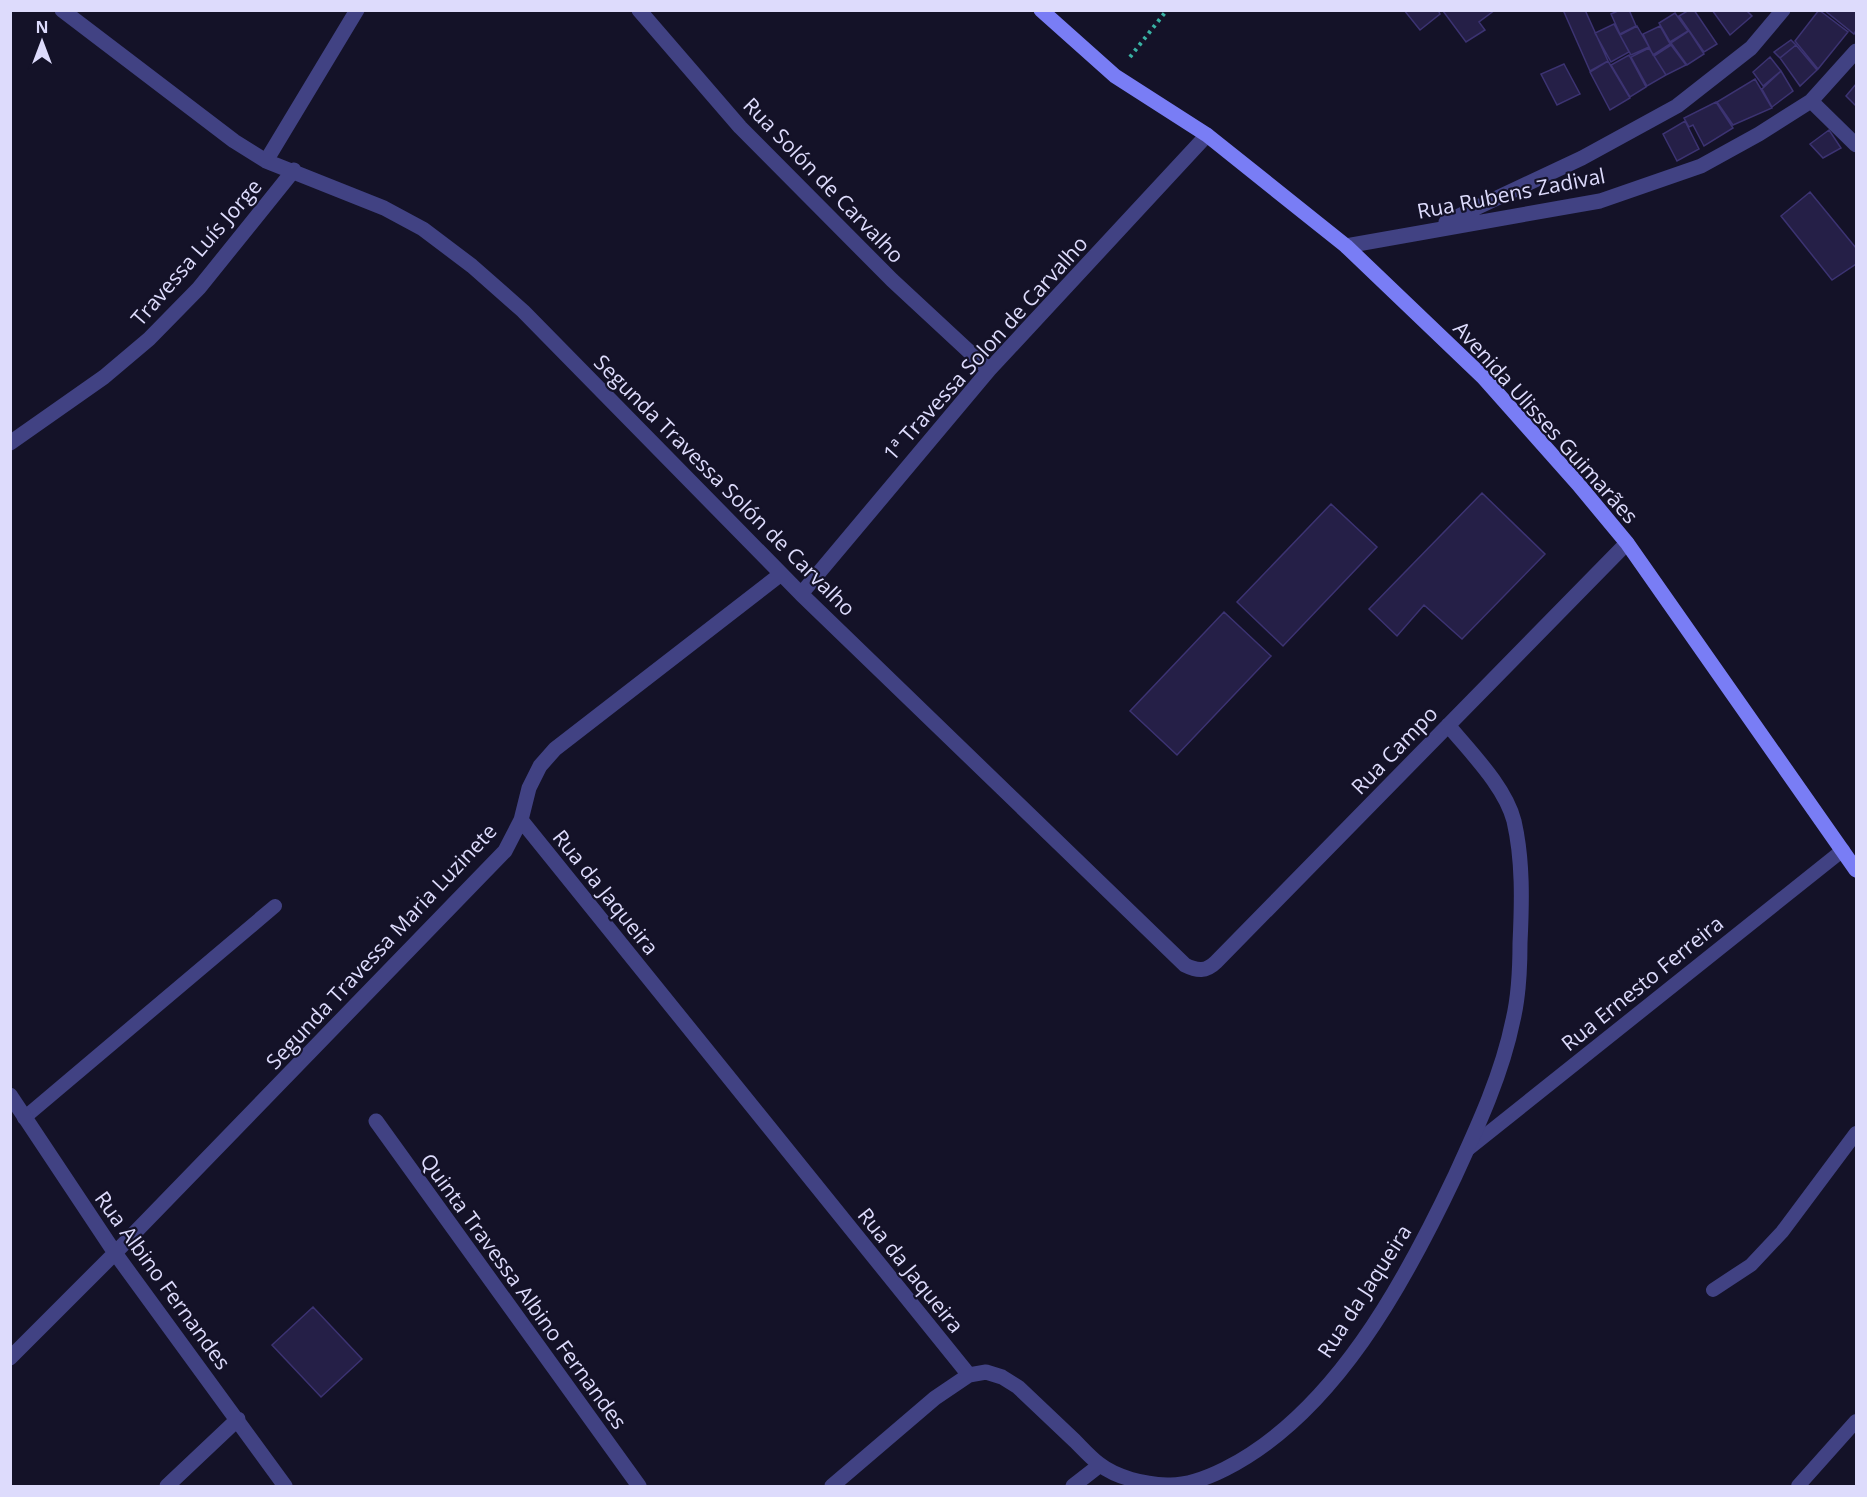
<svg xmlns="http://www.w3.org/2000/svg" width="1867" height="1497" font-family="'Open Sans',sans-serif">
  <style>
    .building { fill: #251f47; stroke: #3c3372; stroke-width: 1.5 }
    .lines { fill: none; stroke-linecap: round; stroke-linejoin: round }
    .path { stroke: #39b2a4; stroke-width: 4; stroke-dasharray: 3 4.5; stroke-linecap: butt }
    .service { stroke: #414283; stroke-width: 14 }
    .minor { stroke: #414283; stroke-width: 15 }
    .secondary { stroke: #797df5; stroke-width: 15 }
    .labels { text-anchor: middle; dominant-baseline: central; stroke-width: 4.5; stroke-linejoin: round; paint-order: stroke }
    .street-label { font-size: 21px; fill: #dddbfc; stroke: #141228 }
  </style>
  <rect width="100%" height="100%" fill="#141228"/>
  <path class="building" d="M1404,10H1438L1440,14L1420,30Z
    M1495,10L1479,22L1485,30L1466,42L1443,11Z
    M1567,10H1585L1608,61L1590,71L1564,12Z
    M1620,10H1629L1636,26L1620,34L1611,14Z
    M1689,10H1694L1717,44L1704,52L1679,16Z
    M1712,10H1746L1752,16L1730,35Z
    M1819,10L1848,32L1818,69L1795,41Z
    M1824,10H1856V30L1854,34Z
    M1675,13L1688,31L1670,42L1659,23Z
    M1614,24L1629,52L1611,62L1595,33Z
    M1637,26L1649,47L1631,55L1620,35Z
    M1660,26L1670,44L1653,55L1643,34Z
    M1689,31L1704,54L1687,65L1671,43Z
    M1791,40L1796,45L1780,58L1774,52Z
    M1671,45L1686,65L1666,75L1654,56Z
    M1796,45L1817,70L1800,86L1780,58Z
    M1649,48L1666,75L1647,86L1631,57Z
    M1629,55L1646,87L1630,97L1611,65Z
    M1770,57L1781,71L1763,86L1753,72Z
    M1608,61L1630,98L1610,110L1590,72Z
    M1564,64L1580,94L1557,105L1541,74Z
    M1781,71L1793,91L1772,107L1762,89Z
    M1755,79L1772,108L1733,125L1717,102Z
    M1856,84V106L1846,96Z
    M1716,102L1733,128L1704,146L1693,125L1689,127L1684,118Z
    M1685,121L1699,149L1677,161L1663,134Z
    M1829,130L1841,148L1823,158L1810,144Z
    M1810,192L1856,248V264L1832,280L1781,216Z
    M1482,493L1545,554L1462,639L1424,605L1397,636L1369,609Z
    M1331,504L1377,547L1283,646L1237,602Z
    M1224,612L1271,656L1177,755L1130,711Z
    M313,1307L362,1359L321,1397L272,1345Z"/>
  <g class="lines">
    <path class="path" d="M1130,57L1167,10"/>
    <path class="service" d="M24,1118L275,906
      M1467,1150L1843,850
      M1713,1290L1751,1265L1782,1232L1856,1133
      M1798,1486L1856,1421"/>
    <path class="minor" d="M62,10L234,141L266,161L384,208L423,229L472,266L523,311L801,594L1185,965C1197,971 1206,972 1216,962L1627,543
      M639,10L740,127L892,280L989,370
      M1811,101L1856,145
      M266,161L357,10
      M1446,222L1582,158L1677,106L1751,48L1783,10
      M1346,246L1600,201L1701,166L1759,134L1811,101L1856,51
      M10,443L104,377L149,339L199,288L294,170
      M801,594L989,370L1207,135
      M521,820L969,1375
      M10,1095L115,1253L285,1486
      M376,1121L639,1486
      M10,1358L115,1253L505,851L521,820L529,788L540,766L555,749L781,574
      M167,1486L238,1419
      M832,1486L935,1398L969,1375L986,1372L1002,1377L1018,1387C1037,1405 1056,1423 1075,1441C1082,1448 1090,1457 1099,1464C1117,1478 1144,1484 1167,1485C1186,1486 1209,1477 1225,1469C1334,1414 1405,1282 1455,1176C1478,1126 1502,1074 1513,1020C1519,995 1520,968 1520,943C1522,902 1523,860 1514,821C1505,786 1470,752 1448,725
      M1073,1486L1100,1465"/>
    <path class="secondary" d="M1041,10L1115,76L1207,135L1346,246L1483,377L1578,484L1627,543L1856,870"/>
  </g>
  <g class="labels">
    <g class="street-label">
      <text transform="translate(824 180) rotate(46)">Rua Solón de Carvalho</text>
      <text transform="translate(1511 193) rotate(-11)">Rua Rubens Zadival</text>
      <text transform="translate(196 252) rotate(-49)">Travessa Luís Jorge</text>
      <text transform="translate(985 348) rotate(-48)">1ª Travessa Solon de Carvalho</text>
      <text transform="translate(1546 422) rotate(48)">Avenida Ulisses Guimarães</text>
      <text transform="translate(725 485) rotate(45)">Segunda Travessa Solón de Carvalho</text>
      <text transform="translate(1394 750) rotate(-46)">Rua Campo</text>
      <text transform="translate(606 892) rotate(51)">Rua da Jaqueira</text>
      <text transform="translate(381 946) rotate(-47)">Segunda Travessa Maria Luzinete</text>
      <text transform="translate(1642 983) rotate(-39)">Rua Ernesto Ferreira</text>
      <text transform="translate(911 1270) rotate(51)">Rua da Jaqueira</text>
      <text transform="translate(163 1280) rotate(54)">Rua Albino Fernandes</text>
      <text transform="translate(524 1291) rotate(54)">Quinta Travessa Albino Fernandes</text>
      <text transform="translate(1364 1291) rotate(-57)">Rua da Jaqueira</text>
    </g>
  </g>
  <rect width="1867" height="1497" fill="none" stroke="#dddbfc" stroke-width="24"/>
  <g transform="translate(42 42)" stroke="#141228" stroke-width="4.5" paint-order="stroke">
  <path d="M0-4.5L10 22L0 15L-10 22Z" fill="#dddbfc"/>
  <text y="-9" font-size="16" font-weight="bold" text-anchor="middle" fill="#dddbfc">N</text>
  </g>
</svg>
